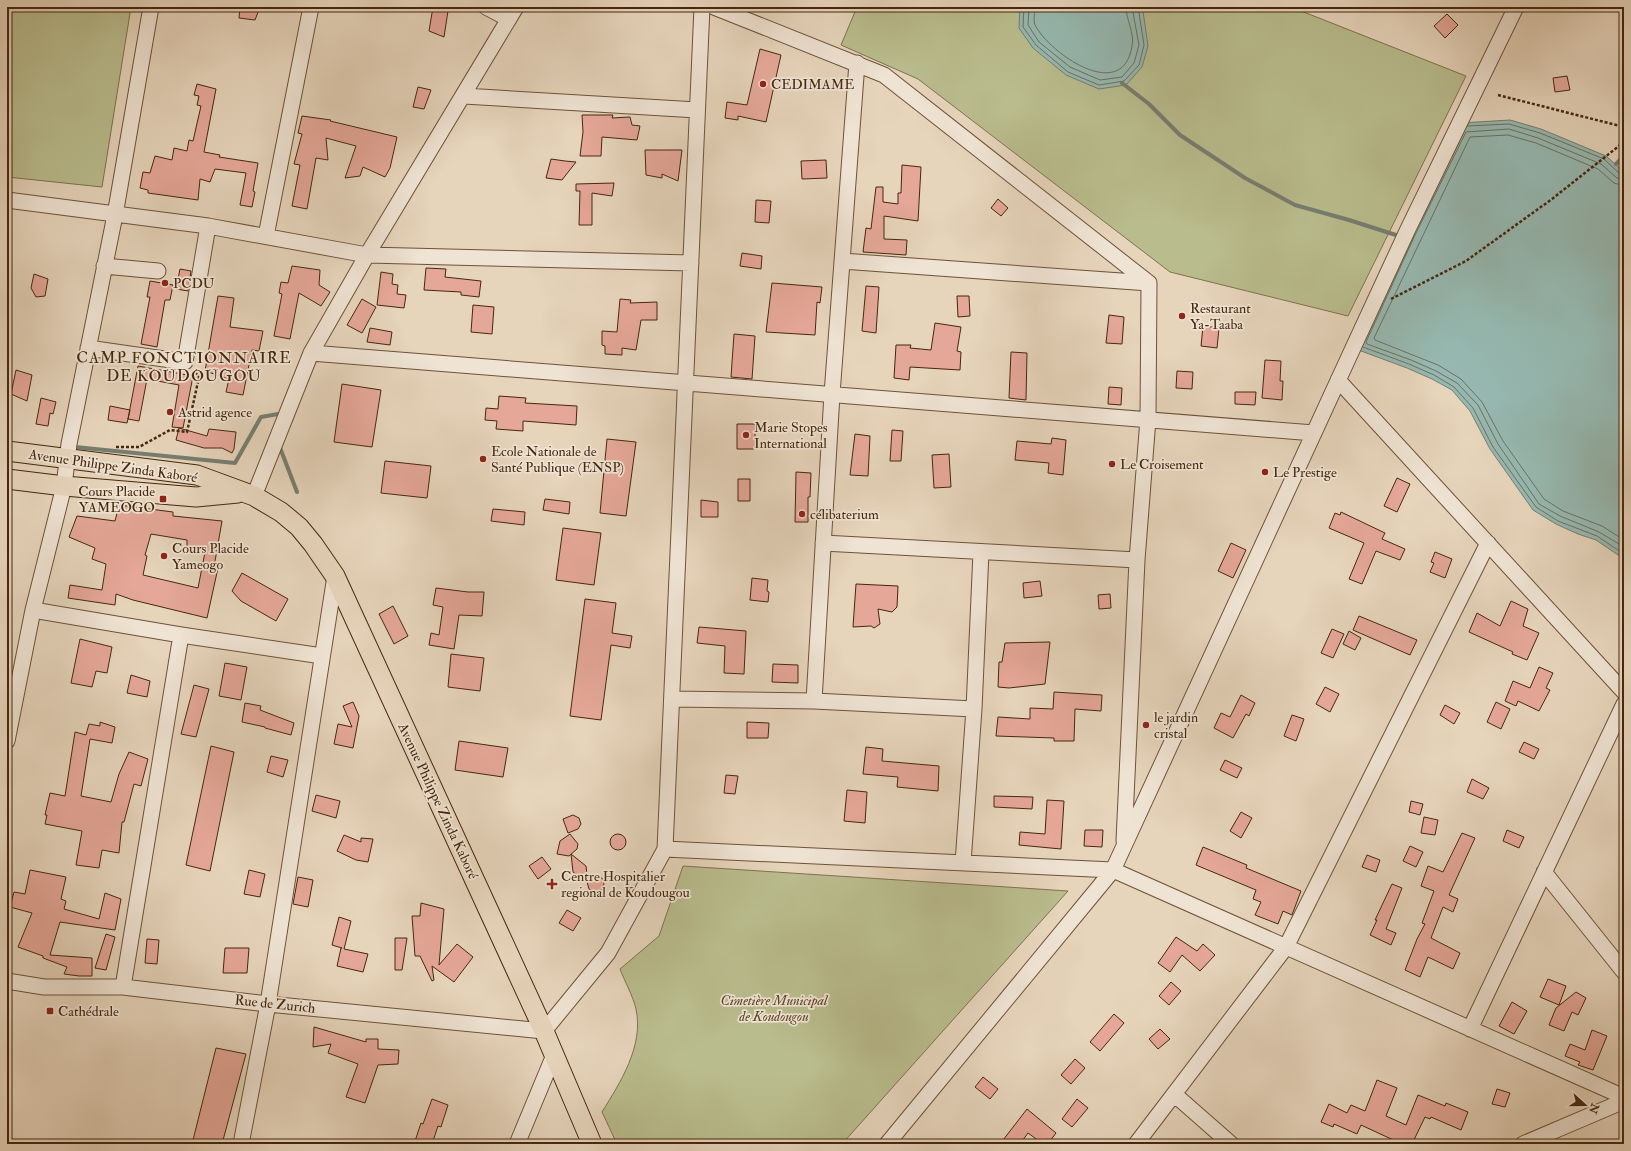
<svg xmlns="http://www.w3.org/2000/svg" width="1631" height="1151" font-family="'IM FELL Double Pica',serif">
  <style>
    .green { fill: #b9bc8d; stroke: #80724e }
    .water { fill: #96b8b0; stroke: #767e6f }
    .lines { fill: none; stroke-linecap: round; stroke-linejoin: round }
    .shore { stroke: #6e705f; stroke-width: 1 }
    .stream { stroke: #767e6f; stroke-width: 4 }
    .building { fill: #e5a798; stroke: #46270e; fill-rule: evenodd }
    .minor-casing { stroke: #6e5239; stroke-width: 17 }
    .major-casing { stroke: #46270e; stroke-width: 21 }
    .path { stroke: #46270e; stroke-width: 2.5; stroke-dasharray: 3 2; stroke-linecap: butt }
    .minor { stroke: #efe3d3; stroke-width: 15 }
    .major { stroke: #e6d4bb; stroke-width: 19 }
    .poi-dot { fill: #8f2418; stroke: #efe3d3; stroke-width: 1.5 }
    .labels { text-anchor: middle; dominant-baseline: central; stroke-width: 3.5; stroke-linejoin: round; paint-order: stroke }
    .poi-label { font-size: 14px; fill: #46270e; stroke: #efe3d3; text-anchor: start }
    .street-label { font-size: 14px; fill: #46270e; stroke: #efe3d3 }
    .park-label { font-size: 14px; font-style: italic; fill: #5d4527; stroke: #efe3d3 }
    .quarter-label { font-size: 16px; letter-spacing: 1px; fill: #46270e; stroke: #efe3d3 }
  </style>
  <rect width="100%" height="100%" fill="#e6d4bb"/>
  <filter id="stains"><feTurbulence type="fractalNoise" baseFrequency=".005" numOctaves="4"/><feColorMatrix values="0 0 0 0 .2 0 0 0 0 .09 0 0 0 0 .02 0 0 0 .5 -.17"/></filter>
  <radialGradient id="worn" r=".72"><stop offset=".6" stop-color="#630" stop-opacity="0"/><stop offset="1" stop-color="#630" stop-opacity=".3"/></radialGradient>
  <path class="green" d="M7,7H131L102,187L7,177Z
    M857,7H1291L1466,76L1348,316L1170,272L918,79L841,45Z
    M683,866L1068,891L842,1144H617L602,1112C620,1083 644,1046 636,1009C633,996 625,982 620,969L659,936Z"/>
  <path class="water" d="M1020,7H1140L1143,11L1148,46L1142,67L1126,85L1099,89L1066,75L1033,48L1019,28Z
    M1510,120L1541,129L1606,156L1624,172V559L1596,540L1578,534L1556,524L1533,510L1490,449L1470,411L1452,390L1432,379L1407,368L1353,348L1460,123Z"/>
  <g class="lines">
    <path class="shore" d="M1024,7L1023,27L1036,45L1068,72L1099,85L1124,81L1139,65L1144,45L1139,13L1137,7
      M1029,7L1028,25L1039,42L1070,67L1100,80L1122,77L1134,63L1139,45L1132,7
      M1035,7C1035,12 1033,20 1035,25C1050,54 1123,104 1132,46C1135,33 1126,20 1126,7
      M1467,126L1509,124L1540,133L1604,159L1620,174L1624,175
      M1624,180L1617,178L1601,164L1538,138L1509,129L1466,132L1416,233L1366,342L1367,344L1411,360L1436,371L1457,383L1478,405L1498,444L1539,504L1560,516L1599,532L1624,547
      M1624,186L1614,183L1598,169L1536,143L1508,135L1470,137L1374,338L1375,340L1438,365L1461,379L1482,402L1503,441L1544,499L1563,511L1602,526L1624,540
      M1363,347L1409,364L1434,375L1454,387L1473,408L1493,447L1536,507L1558,521L1597,536L1624,554"/>
    <path class="stream" d="M1122,83L1149,104L1180,135L1245,178L1295,205L1349,220L1399,236
      M1616,164L1624,156
      M279,445L297,492
      M75,447L235,463L261,417L284,413"/>
  </g>
  <path class="building" d="M240,7H260L255,20L239,18Z
    M433,7H440L448,11L444,37L429,31Z
    M1447,14L1458,25L1445,38L1434,26Z
    M760,49L781,55L766,122L738,116V120L725,118L727,102L747,105Z
    M1567,76L1570,90L1555,92L1553,78Z
    M197,84L216,89L204,152L220,155L219,157L258,163L253,191L255,192L252,207L240,205L246,173L215,169L210,182L200,179L198,200L148,193V190L140,188L143,172L150,173L155,156L172,160L174,148L187,151L189,140L193,141L201,106L197,105L199,96L194,95Z
    M418,87L431,90L424,109L413,107Z
    M582,115H613L612,118L630,117L632,125L640,126L637,140L602,137L601,156H580L583,132Z
    M302,116L331,120L330,121L397,137L390,168L385,177L363,167L360,176L345,178L356,146L326,138L328,160L316,158L307,209L292,206L300,165L294,164L302,134L298,133Z
    M645,150H682L678,181L662,174V178L646,175Z
    M551,159L565,161L576,162L562,180L546,178Z
    M826,160L827,178L802,179L801,161Z
    M902,165L921,167L918,221L884,216V239L907,240L906,255L863,252L866,228L871,229L876,187H883V202L898,204V193H901Z
    M614,183L612,196L592,193V225H579L580,191H576V184Z
    M998,199L1008,208L1001,216L991,208Z
    M756,200L771,201L769,223L755,222Z
    M742,253L762,256L761,269L740,266Z
    M292,266L320,270L319,285L330,292L321,306L299,293L290,339L274,336L282,294L279,293L281,282L288,283Z
    M426,268L446,269L445,277L481,281L479,297L461,295V292L424,290Z
    M180,269L191,271L188,291L176,289Z
    M381,272L393,274L392,284L398,285L397,294L406,295L404,308L377,305Z
    M34,274L48,279L45,296L36,297L31,288Z
    M150,281L173,285L170,300H165L164,306L157,347L141,344L150,297H147Z
    M772,283L822,287L820,303L817,302L815,335L766,332Z
    M866,286L879,287L876,333L862,331Z
    M218,296L234,298L230,327L263,331L259,351L252,350L243,395L226,392L229,379L205,371Z
    M957,296H969L970,316L958,317Z
    M362,299L376,307L362,333L347,325Z
    M620,299L631,300L630,303L657,302V320H641L636,350L622,348V355L605,354V346L602,345V331L617,332Z
    M473,305L494,307L492,334L471,332Z
    M1109,315L1124,317L1122,344L1106,343Z
    M935,323L961,327L957,351L961,352L960,370L910,367L909,380L894,378L896,345H911L910,348L931,350Z
    M1203,326L1219,328L1217,348L1201,346Z
    M370,328L392,332L390,345L367,342Z
    M734,334L755,336L752,379L731,377Z
    M1011,352L1027,353L1026,400L1009,398Z
    M1265,360L1281,361L1280,381H1283L1282,400L1262,398Z
    M138,366L193,376L183,428L172,427L179,385L147,379L139,421L128,419Z
    M16,370L32,375L27,401L11,394Z
    M1177,371L1193,372L1192,389L1176,388Z
    M342,384L381,390L372,447L334,442Z
    M1109,387L1122,388L1121,405L1108,404Z
    M1235,392H1256L1255,405L1235,404Z
    M499,396L526,398L525,403L577,406L576,425L523,421V431L496,429L497,421L485,420L486,408L498,409Z
    M41,398L56,402L53,414L50,413L48,426L36,424Z
    M110,406L130,410L127,423L108,420Z
    M737,424H755V449H737Z
    M179,428L207,436L209,429L236,432L234,449L232,453L222,448H204L176,440Z
    M892,430L903,431L901,461H890Z
    M855,434L870,436L868,476L850,475Z
    M1052,438L1066,440L1063,475L1048,473L1049,463L1015,460L1017,441L1051,444Z
    M607,439L636,442L626,516L600,513Z
    M949,454L951,487L934,488L932,455Z
    M385,461L431,466L427,498L381,493Z
    M796,472L811,473L810,497H808V522H795Z
    M1397,478L1410,484L1397,512L1384,506Z
    M738,479H750V501H738Z
    M545,499L570,502L569,514L543,510Z
    M701,500L718,502V517H701Z
    M119,505L173,512V516L222,521L214,567L218,568L207,618L133,600L116,594L115,605L68,598L70,585L102,590L106,564L92,559L95,548L69,537L77,516L115,521ZM151,534L187,540V547H206L198,588L143,575L147,556L145,555Z
    M493,509L525,512L524,525L491,521Z
    M1341,512L1385,533L1382,539L1405,549L1400,560L1376,551L1362,584L1349,579L1364,543L1329,528L1335,513L1340,515Z
    M563,528L601,533L594,585L556,580Z
    M1231,543L1246,550L1233,578L1218,571Z
    M1435,552L1452,559L1445,578L1430,572L1434,563L1431,562Z
    M242,573L288,599L276,621L241,601L232,591Z
    M752,578L768,580L767,591L769,592L768,602L750,600Z
    M1040,581L1042,596L1024,598L1023,583Z
    M856,584L898,586L897,607L892,612L878,609L880,624L874,628L871,626L853,627Z
    M436,588L468,592H484L482,616L459,615L454,649L429,645L431,633L439,635L443,607L433,605Z
    M1110,594L1111,608L1099,609L1098,595Z
    M585,599L616,603L612,633L632,636L630,648L611,645L601,720L570,716Z
    M1511,601L1528,609L1523,626L1539,633L1527,660L1512,654L1513,652L1469,632L1477,613L1500,626Z
    M393,606L408,636L394,644L379,614Z
    M1359,616L1417,640L1410,655L1353,630Z
    M699,627L746,631L744,674L724,673L725,646L697,643Z
    M1332,629L1344,634L1333,658L1321,653Z
    M1349,631L1361,638L1355,650L1343,644Z
    M80,639L112,647L107,673L96,671L92,687L71,683Z
    M1050,642L1045,684L1009,688L998,687L999,662H1002L1005,643Z
    M451,654L484,658L480,691L448,687Z
    M225,663L247,667L241,700L219,696Z
    M773,664L798,665V683L772,682Z
    M1539,667L1553,673L1546,688L1550,690L1539,711L1518,701L1516,706L1505,701L1513,681L1530,688Z
    M131,675L150,681L147,697L127,693Z
    M194,685L209,689L196,737L181,734Z
    M1325,687L1339,694L1330,712L1316,704Z
    M1054,692L1102,695L1101,711L1075,709L1074,741H1054V738L996,736L998,717L1030,719V708L1053,709Z
    M1241,695L1255,703L1249,716L1246,714L1233,738L1214,728L1221,713L1230,717Z
    M353,702L359,716L353,748L334,744L338,724L352,727L343,706Z
    M1496,702L1510,709L1501,729L1487,722Z
    M245,703L261,706L260,710L294,723L291,735L265,728V727L242,722Z
    M1445,705L1460,713L1454,724L1440,715Z
    M1292,715L1304,719L1296,741L1284,736Z
    M100,722L115,727L112,743L90,739L81,796L111,802L119,774L129,752L148,759L141,786L134,784L124,822H122L119,853L102,850L99,868L76,865L82,831L45,824L47,815H45L50,793L65,796L75,732L86,735L89,724L100,726Z
    M747,722L769,723L768,738H747Z
    M459,741L508,748L503,777L455,770Z
    M1524,742L1539,749L1534,759L1519,752Z
    M211,746L234,752L210,871L186,865Z
    M866,747L883,749L882,761L939,766L938,791L897,787L898,777L863,774Z
    M271,756L288,760L283,777L267,772Z
    M1225,760L1242,768L1237,778L1220,770Z
    M726,775L738,776L735,794L724,793Z
    M1472,779L1489,788L1483,799L1467,792Z
    M847,790L867,792L865,823L844,821Z
    M316,795L340,801L336,818L312,811Z
    M994,796L1033,797L1032,809L994,807Z
    M1047,800L1064,801L1061,849L1019,845L1020,832L1045,834Z
    M1411,801L1423,804L1420,815L1409,812Z
    M1241,812L1252,818L1241,838L1230,831Z
    M573,815L579,818L581,824L578,829L568,833L563,819Z
    M1424,817L1438,820L1435,835L1421,833Z
    M1085,830H1103L1102,847L1084,846Z
    M1507,830L1524,837L1519,848L1503,841Z
    M1462,833L1475,838L1449,895L1458,899L1453,912L1443,907L1431,938L1460,953L1453,969L1428,957L1420,977L1405,970L1417,939L1425,924L1422,923L1434,891L1421,886L1428,866L1443,872Z
    M610 842a8 8 0 1 1 16 0a8 8 0 1 1-16 0Z
    M570,834L578,844L577,849L569,856L557,854L560,841Z
    M344,835L361,842V838L373,839L368,862L356,860L337,851Z
    M1410,846L1423,852L1416,867L1403,861Z
    M1203,847L1247,865L1246,868L1301,891L1292,915L1283,911L1278,924L1255,915L1261,902L1253,899L1256,890L1196,865Z
    M571,854L586,866L587,875L578,876L573,872Z
    M1367,855L1380,860L1376,872L1362,867Z
    M542,857L551,869L538,879L529,866Z
    M30,870L66,877L61,899L66,901L64,909L99,919L105,893L121,899L115,930L60,922L50,955L92,958V976H79L64,974L67,967L43,958V956L18,947L32,913L10,907L14,892L25,894Z
    M249,870L265,874L260,897L244,894Z
    M596,875L602,878L604,884L601,890L595,892L589,889L586,878Z
    M298,877L313,880L308,907L293,904Z
    M1392,884L1402,888L1386,929L1396,933L1391,945L1370,935L1377,920H1375Z
    M421,903L444,909L439,965L457,944L473,957L454,982L432,966L434,980L432,981L420,956H415L412,916H420Z
    M567,910L581,918L573,931L559,923Z
    M339,917L351,921L344,949L368,954L363,972L337,966L341,948H342L332,945Z
    M106,934L115,937L106,970L95,968Z
    M1176,937L1197,951L1203,944L1215,955L1200,971L1182,955L1170,972L1158,963Z
    M395,938H407L402,970H395Z
    M147,939L159,940L157,964L145,963Z
    M225,948H249L247,973H223Z
    M1548,979L1566,986L1559,1005L1540,997Z
    M1171,982L1181,991L1169,1005L1159,996Z
    M1576,992L1586,998L1578,1015L1572,1012L1564,1031L1549,1025L1556,1008Z
    M1512,1002L1527,1011L1514,1034L1499,1026Z
    M1114,1014L1124,1023L1100,1051L1090,1042Z
    M314,1027L366,1042V1039H378V1049L399,1050L398,1064L378,1065L365,1103L346,1097L358,1064L328,1053L331,1044L313,1047Z
    M1160,1029L1170,1039L1158,1049L1149,1039Z
    M1592,1030L1607,1036L1593,1070L1578,1065L1580,1062L1565,1056L1570,1044L1585,1050Z
    M216,1048L246,1054L222,1144H212L193,1140Z
    M1075,1059L1085,1068L1071,1084L1061,1075Z
    M983,1077L998,1089L990,1099L975,1087Z
    M1377,1080L1397,1088L1386,1116L1406,1125L1418,1095L1445,1106L1446,1103L1468,1112L1461,1130L1431,1117L1430,1119L1425,1117L1412,1144H1402L1361,1125L1357,1134L1334,1124L1333,1127L1321,1122L1329,1104L1347,1113L1351,1105L1365,1111Z
    M1497,1089L1510,1093L1505,1107L1492,1104Z
    M432,1099L448,1105L441,1127L438,1126L432,1144H414L421,1123L423,1124Z
    M1077,1099L1088,1108L1072,1127L1062,1119Z
    M1027,1109L1056,1133L1050,1141L1047,1139L1043,1144L1028,1133L1020,1144H1000Z"/>
  <g class="lines">
    <g class="minor-casing">
      <path id="minor" d="M486,7L509,19
        M714,7L884,75L1149,283L1148,419L1137,560L1124,841
        M464,96L697,110
        M7,200L208,226L367,255L691,263
        M266,236L311,7
        M842,261L1149,283
        M104,266L158,271
        M88,348L185,362L208,226
        M311,353L1314,433
        M1338,380L1624,692
        M254,496L311,353L367,255L516,7
        M823,543L1137,560
        M33,610L181,635L322,656
        M672,699L814,701L974,709
        M814,701L832,394L857,63
        M7,741L33,610L64,486L69,444L115,215L151,7
        M665,849L1113,870L1624,1097
        M963,863L974,709L981,552
        M1544,872L1624,972
        M7,981L44,987H123L268,1004L544,1031L608,953L665,849L702,7
        M123,987L181,635
        M1470,1029L1624,704
        M1174,1094L1231,1144
        M241,1144L268,1004L335,576
        M517,1144L554,1055
        M887,1144L1113,870L1353,348L1408,229L1516,7
        M1136,1144L1286,947L1488,543
        M1523,1144L1624,1101"/>
    </g>
    <g class="major-casing">
      <path id="major" d="M7,451L197,475L254,496L281,512L299,527L313,544L335,576L544,1031L592,1144
        M7,479L64,486L196,497L238,493"/>
    </g>
    <path class="path" d="M1498,95L1624,127
      M1391,299L1466,261L1552,199L1624,142
      M116,447H139L170,430L187,432L199,377L194,371"/>
    <use href="#minor" class="minor"/>
    <use href="#major" class="major"/>
  </g>
  <g class="poi-dot">
    <circle cx="763" cy="84" r="4"/>
    <circle cx="165" cy="283" r="4"/>
    <circle cx="1182" cy="316" r="4"/>
    <circle cx="170" cy="412" r="4"/>
    <circle cx="746" cy="435" r="4"/>
    <circle cx="483" cy="459" r="4"/>
    <circle cx="1112" cy="464" r="4"/>
    <circle cx="1265" cy="472" r="4"/>
    <rect x="159" y="495" width="8" height="8" rx="2"/>
    <circle cx="802" cy="514" r="4"/>
    <circle cx="164" cy="556" r="4"/>
    <circle cx="1146" cy="725" r="4"/>
    <path d="M550 878h4v4h4v4h-4v4h-4v-4h-4v-4h4z"/>
    <rect x="46" y="1007" width="8" height="8" rx="2"/>
  </g>
  <g class="labels">
    <g class="poi-label">
      <text x="771" y="84">CEDIMAME</text>
      <text x="173" y="283">PCDU</text>
      <text x="1190" y="308">Restaurant<tspan x="1190" dy="16">Ya-Taaba</tspan></text>
      <text x="178" y="412">Astrid agence</text>
      <text x="754" y="427">Marie Stopes<tspan x="754" dy="16">International</tspan></text>
      <text x="491" y="451">Ecole Nationale de<tspan x="491" dy="16">Santé Publique (ENSP)</tspan></text>
      <text x="1120" y="464">Le Croisement</text>
      <text x="1273" y="472">Le Prestige</text>
      <text x="155" y="491" text-anchor="end">Cours Placide<tspan x="155" dy="16">YAMEOGO</tspan></text>
      <text x="810" y="514">célibaterium</text>
      <text x="172" y="548">Cours Placide<tspan x="172" dy="16">Yameogo</tspan></text>
      <text x="1154" y="717">le jardin<tspan x="1154" dy="16">cristal</tspan></text>
      <text x="561" y="876">Centre Hospitalier<tspan x="561" dy="16">regional de Koudougou</tspan></text>
      <text x="58" y="1011">Cathédrale</text>
    </g>
    <g class="street-label">
      <text transform="translate(113 466) rotate(8)">Avenue Philippe Zinda Kaboré</text>
      <text transform="translate(438 801) rotate(65)">Avenue Philippe Zinda Kaboré</text>
      <text transform="translate(275 1004) rotate(6)">Rue de Zurich</text>
    </g>
    <g class="park-label">
      <text x="774" y="1000">Cimetière Municipal<tspan x="774" dy="16">de Koudougou</tspan></text>
    </g>
    <g class="quarter-label">
      <text x="184" y="358">CAMP FONCTIONNAIRE<tspan x="184" dy="18">DE KOUDOUGOU</tspan></text>
    </g>
  </g>
  <rect width="1631" height="1151" fill="none" stroke="#e6d4bb" stroke-width="24"/>
  <rect x="8" y="8" width="1615" height="1135" fill="none" stroke="#46270e" stroke-width="2"/>
  <rect x="12" y="12" width="1607" height="1127" fill="none" stroke="#46270e"/>
  <g transform="translate(1585 1105) rotate(111)" stroke="#efe3d3" stroke-width="3" paint-order="stroke">
  <path d="M0-3L7 15L0 10L-7 15Z" fill="#46270e"/>
  <text y="-6" font-size="11" font-weight="bold" text-anchor="middle" fill="#46270e">N</text>
  </g>
  <rect width="100%" height="100%" filter="url(#stains)"/>
  <rect width="100%" height="100%" fill="url(#worn)"/>
</svg>
